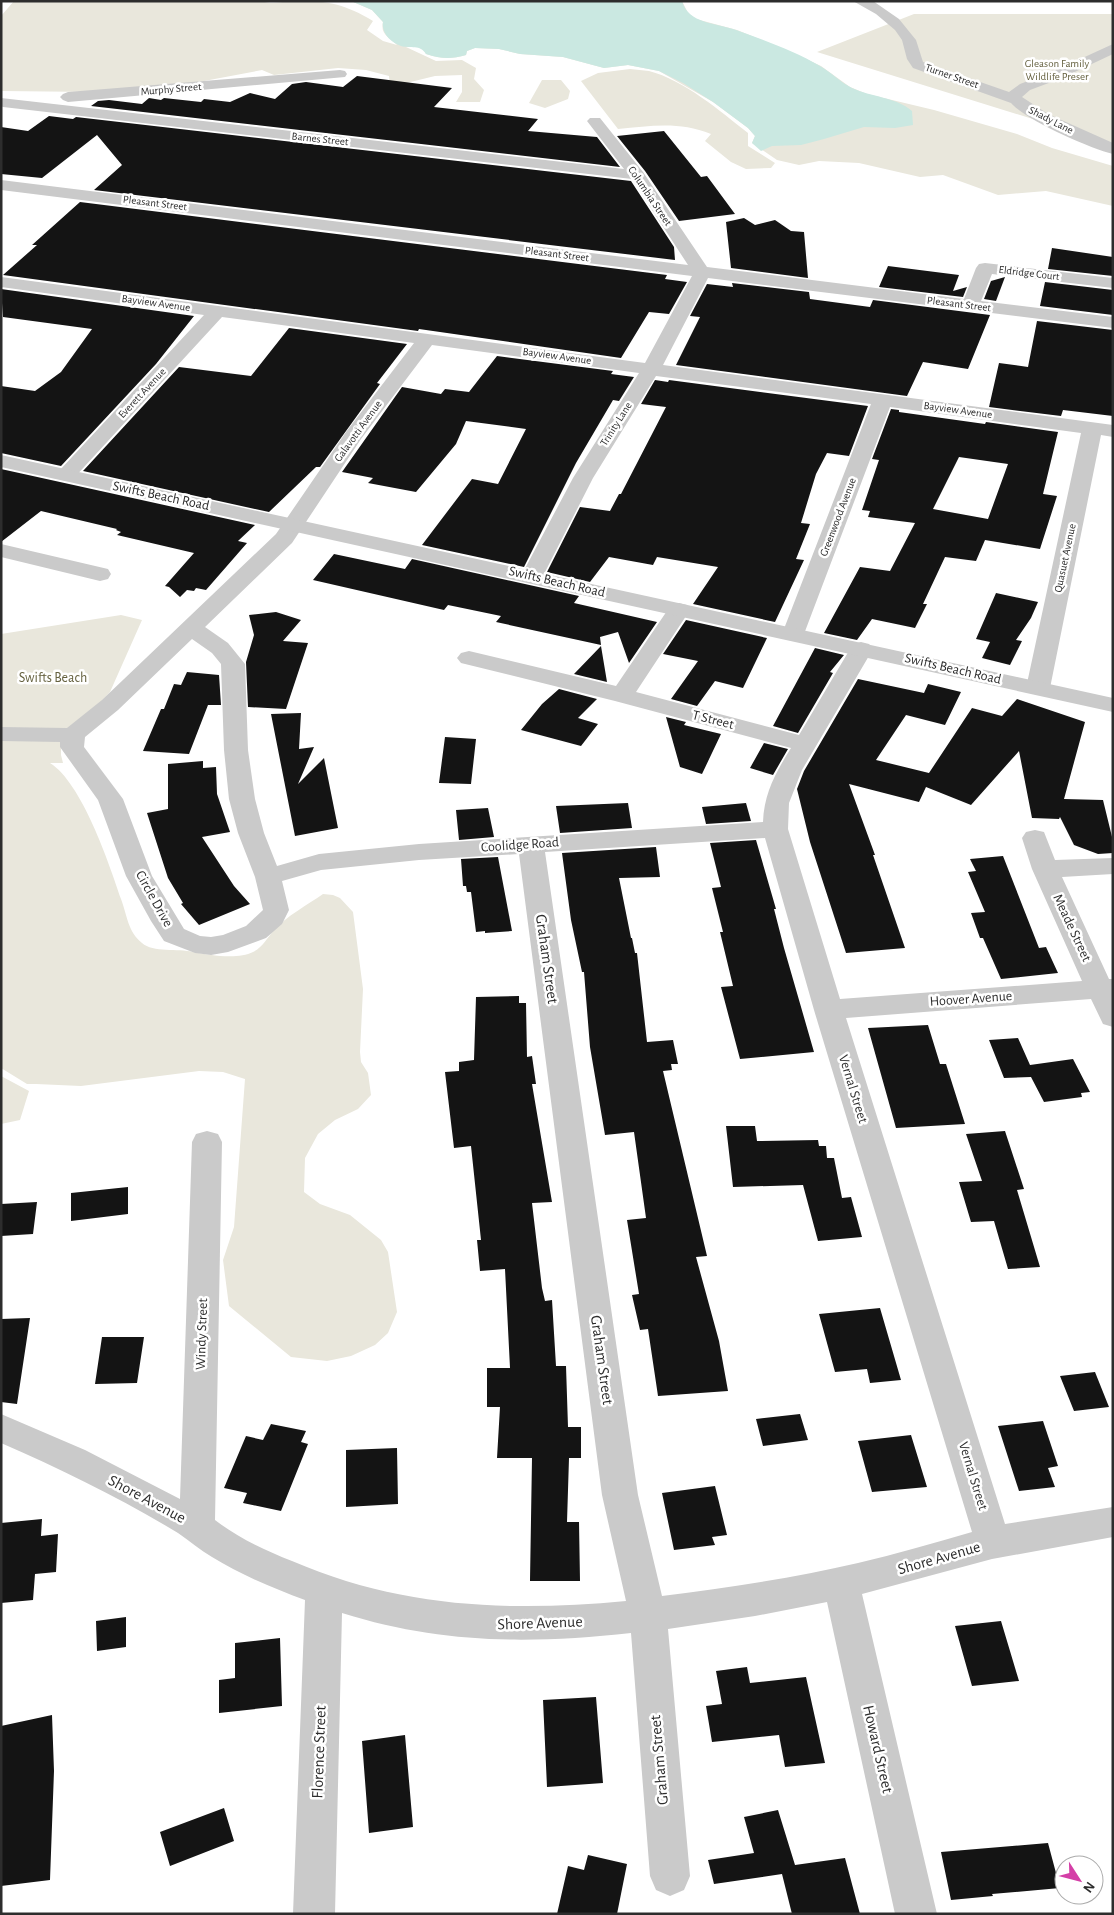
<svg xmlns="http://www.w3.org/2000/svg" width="1114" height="1915" font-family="'Alegreya Sans',sans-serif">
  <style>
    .green { fill: #e9e7dc }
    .water { fill: #cae8e1 }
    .building { fill: #141414; fill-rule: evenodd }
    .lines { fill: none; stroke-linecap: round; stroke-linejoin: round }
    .minor { fill: #cacaca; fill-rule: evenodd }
    .tertiary { fill: #cacaca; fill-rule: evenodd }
    .labels { text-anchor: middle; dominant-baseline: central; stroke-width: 5; stroke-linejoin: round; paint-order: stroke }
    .far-park-label { font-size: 11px; fill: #65613f; stroke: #fff }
    .far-street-label { font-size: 11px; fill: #2d2d2d; stroke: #fff }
    .street-label { font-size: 14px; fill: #2d2d2d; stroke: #fff }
    .park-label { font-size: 14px; fill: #65613f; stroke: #fff }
    .near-street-label { font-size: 16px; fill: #2d2d2d; stroke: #fff }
  </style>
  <rect width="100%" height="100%" fill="#fff"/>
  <path class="green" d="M14,1H262C271,5 280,2 290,1C324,0 343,3 373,21L367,30L383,41L397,45C390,37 380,35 383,22L372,10L351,1H682L688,13L696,19L737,30L791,52L821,66L850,87L867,94L934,110L1017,134L1052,148L1113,166V206L1046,191L998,195L943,175L920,177L859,163L819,161L799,165L777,160L752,143L755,136L748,128L713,102L659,71L628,65L604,68L563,57L520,54L499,49L475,48L467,51L466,55C452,59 441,59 426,54C422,46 415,46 406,47L436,61L462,60L476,68L474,79L484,90L480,102H456L462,92V75L435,76L390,87L389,76L366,70L338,68L274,75L262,70L188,84L94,92L1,91V16Z
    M914,14H1113V144L817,52Z
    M630,69C636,70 643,70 649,71C684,80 720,111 748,133V146L775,163L771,168L746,169L731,162L705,141L711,134C679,121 651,126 618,129L581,81L598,73Z
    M542,80H561L570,91L568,99L545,108L529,103Z
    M121,615L142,620L110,692L61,746V755L63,763H50C82,783 109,863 121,899C127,915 128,932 142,943C153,953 178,948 193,952C209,955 238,960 253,952C263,947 267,938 274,930C287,916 307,905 323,894L333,895L340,898L353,912L363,989L360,1052L361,1062L368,1073L371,1095L358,1109L335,1120L318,1134L305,1158L304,1192L320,1204L350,1215L381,1240L388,1252L397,1312L388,1333L375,1345L351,1356L327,1361L291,1357L229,1306L223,1260L234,1227L245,1079L223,1072L199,1071L81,1086L36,1084H27L1,1068V634Z
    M1,1076L29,1091L20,1120L1,1124Z"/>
  <path class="water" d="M351,1H682C688,24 717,23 736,30C764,40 795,51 820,66C831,72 840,82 852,88C871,97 896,97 912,111L913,125L895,128L864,127L824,139L801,145L772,146L761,151L752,143L755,136L748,128L713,102L683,83L659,71L628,65L604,68L563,57L520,54L499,49L475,48L467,51L466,55C452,59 441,59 426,54C420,44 411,49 401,46C391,43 381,33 383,22L372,10Z"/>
  <path class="building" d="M357,76L452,88L434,107L538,119L528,131L597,137L620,167L91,106L98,101L109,100L142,104L149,98L161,100L164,98L201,102L204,99L230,102L250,93L275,99L292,84L306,82L343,87Z
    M49,116L73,119L76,117L631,181L674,247L675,260L94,190L122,165L97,135L42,178L1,174V127L28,131Z
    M664,131L701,177L707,176L735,214L679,221L645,171L617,136Z
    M80,202L667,275L665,279L687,282L669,314L649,312L621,358L419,329L418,331L3,275L37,245H32Z
    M744,218L755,225L775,220L791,231L804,232L808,278L731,268L726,222Z
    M1052,248L1113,257V276L1048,269Z
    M888,266L959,275L953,291L967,287L963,297L879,287Z
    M1005,277L996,301L984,299L991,281Z
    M1045,282L1113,290V315L1040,306Z
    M732,283L809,292L810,299L870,307L873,300L990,315L968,369L923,362L907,396L676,365L700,317L690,316L707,284L733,287Z
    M1,289L194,316L156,364L61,466L1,453V386L35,391L61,372L92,329L3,317Z
    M1037,321L1113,330V416L1063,410L1061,416L989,407L999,363L1028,367Z
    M289,328L407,344L377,383L380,384L320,467H316L269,512L83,471L179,367L251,376Z
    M497,356L613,371L611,374L634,377L619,401L613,400L576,463L524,567L422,545L472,479L498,484L526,429L466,421L456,444L416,492L368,483L373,478L342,472L402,387L441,394L445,389L469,392Z
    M655,380L668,382L669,380L868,406L849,456L827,453L816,474L801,523L810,524L796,559L804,560L775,622L693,604L718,567L657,557L653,565L609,557L590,582L547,572L580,507L610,511L619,494H621L666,407L641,404Z
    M891,409L899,410V412L985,424L986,422L1058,432L1043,494L1057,496L1040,549L985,540L976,561L945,557L923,604H927L915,628L872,619L857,640L824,633L860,567L890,571L915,523L868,517L870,511L862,510L879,460L872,459ZM959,457L1008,464L988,519L933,509Z
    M1,469L255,525L238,541L247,543L206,590L196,588L194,591L187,590L180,597L169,587L165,586L194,553L117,535L121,532L116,530L117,529L41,511L1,542Z
    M334,554L405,569L412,559L579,596L574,603L657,622L629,663L618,632L600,637L601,645L496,622L501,616L448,605L444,610L313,580Z
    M996,593L1038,602L1031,618L1016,640L1022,641L1010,665L982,658L990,642L976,639Z
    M276,612L301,620L283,641L308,643L286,709L248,707L246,662L254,635L249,615Z
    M686,620L767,638L743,688L715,681L697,706L671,699L698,661L663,654Z
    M601,646L607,682L574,674Z
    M815,648L844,655L830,672L833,673L798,733L773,726Z
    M187,672L219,675L221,705H208L189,754L143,751L161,709H164L174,684L181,685Z
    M858,679L924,693L928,684L961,692L945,725L906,715L876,760L929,773L972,708L1002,716L1017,699L1085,722L1064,799L1103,800L1113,841V853L1098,854L1074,845L1060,817L1059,819L1032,818L1019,751L971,805L926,787L919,802L849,784L875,855H873L905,948L846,953L810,842L797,789L804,771Z
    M559,689L597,699L578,718L598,724L581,746L521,730L542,704Z
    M301,713L299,749L314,747L298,784L324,758L338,828L295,836L271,714Z
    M666,717L686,722L684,725L721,734L702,774L680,767Z
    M445,737L476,739L471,784L439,783Z
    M764,743L788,749L773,775L750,768Z
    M203,761V768L216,767L217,794L230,832L202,837L234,886L250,904L199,925L181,904L183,903L168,878L147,813L168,809V764Z
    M628,803L632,828L560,833L556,806Z
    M746,803L751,821L706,824L702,807Z
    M488,808L494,837L459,840L456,810Z
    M756,840L776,909H774L784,948L814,1052L740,1059L721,987L733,986L720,932H723L712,888L721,887L710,843Z
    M656,847L660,877L619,878L631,938H632L635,953H637L647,1042L673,1040L678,1064H671L672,1070L663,1071L707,1256L696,1257L719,1341L728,1391L658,1396L648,1329L640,1330L632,1295L639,1294L627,1220L646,1218L634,1132L605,1135L590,1047L584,972H582L571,920L562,853Z
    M1003,856L1039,948L1046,947L1058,973L1001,979L983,938H980L971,913L985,912L968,872L976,871L970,859Z
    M498,857L512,931L485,933V931L476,932L471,892H467L466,886H463L461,859Z
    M519,996V1003H526L527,1057L532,1056L536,1084H532L552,1202L532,1203L542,1288L545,1301L552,1300L556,1366H566L568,1427H581V1458H569L567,1522H579L580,1581H530L532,1458H497L500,1407H487V1368H510L505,1269L480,1271L477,1240H481L471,1146L454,1148L445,1072L459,1071V1062L474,1060L476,997Z
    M928,1025L940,1064H946L965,1124L896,1128L868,1028Z
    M1018,1038L1030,1065L1073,1059L1090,1092L1081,1093L1082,1097L1044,1102L1031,1077L1004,1078L989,1040Z
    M726,1126H755L757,1141L818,1140L819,1146H826L827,1158H834L842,1198L851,1197L862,1237L818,1241L803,1185L733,1187Z
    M1005,1131L1024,1189L1017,1190L1040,1267L1008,1269L994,1221L971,1222L959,1182L982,1181L966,1134Z
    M128,1187V1214L71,1221V1193Z
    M37,1202L33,1234L1,1236V1204Z
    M880,1308L901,1380L870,1383L867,1369L835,1372L819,1314Z
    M30,1318L17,1404L1,1402V1319Z
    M102,1337H144L137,1383L95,1384Z
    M1095,1372L1109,1407L1074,1411L1060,1376Z
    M800,1414L808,1440L763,1446L756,1419Z
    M1043,1421L1058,1466L1048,1468L1055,1487L1019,1491L998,1426Z
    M271,1424L306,1431L301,1442L308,1444L281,1511L243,1503L247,1493L224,1488L246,1436L263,1440Z
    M911,1435L927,1487L872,1492L858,1441Z
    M397,1448L398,1504L346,1507V1450Z
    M715,1486L727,1535L712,1537L715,1545L674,1550L662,1493Z
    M42,1519L41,1536L58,1534L56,1572L35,1574L33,1600L1,1603V1523Z
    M126,1617V1647L97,1651L96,1621Z
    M1001,1621L1019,1681L972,1686L955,1626Z
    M280,1638L282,1706L219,1713V1680L235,1678V1643Z
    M747,1667L750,1683L806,1677L825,1763L785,1767L779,1735L712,1742L706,1706L722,1704L716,1671Z
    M596,1697L603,1783L547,1787L543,1700Z
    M52,1715L54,1771L50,1880L1,1886V1726Z
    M405,1735L413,1827L369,1833L362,1741Z
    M224,1808L234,1841L170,1866L160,1832Z
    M778,1810L795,1865L845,1858L860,1914H792L782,1874L714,1884L708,1860L754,1853L744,1817Z
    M1048,1843L1060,1888L992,1894L993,1896L951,1900L941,1852Z
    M588,1855L627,1864L617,1914H557L568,1866L584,1870Z"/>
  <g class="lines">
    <path class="minor" d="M853,1H873L899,19L916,40L923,62L1009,92L1020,84L1052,72L1113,44V54L1062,78L1030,90L1022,97L1048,114L1113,143V154C1089,148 1026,120 1011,103L913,68L907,59L902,40L895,30L876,14Z
      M340,70L345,71L347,74L345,77L68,102L63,100L60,97L63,94L68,92Z
      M1,98L624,169L587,121L590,118H600L643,172L707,267L964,299L976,268L979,264L985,263L1113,278V288L992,274L981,301L1113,317V328L708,278L663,365L1113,425V437L1101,435L1050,688L1046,693L1038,695L1030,693L1026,688L1081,433L890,407L804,634L801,639L793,641L785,639L782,634L871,404L656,376L593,478L543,576L540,581L532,583L524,581L521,576L573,478L639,373L432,345L361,439L292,543L205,627L228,643L245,664L248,750L255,799L264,833L277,866L319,854L419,844L763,822C764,793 776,772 791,748L615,701L461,663L457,658L461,653L469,651L616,686L671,605L679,603L687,605L690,610L636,692L799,735L853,644L861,642L869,644L873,649L802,770L789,803L788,829L840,999L1082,981L1032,869L1022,838L1026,832L1035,830L1044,832L1055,860L1113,858V874L1062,877L1109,979H1113V1027L1103,1024L1091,999L846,1018L1005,1524L1113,1507V1537L992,1559L862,1594L937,1914H895L827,1602L755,1616L668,1629L690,1876L684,1890L670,1896L656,1890L650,1876L631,1633C529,1644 441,1644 342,1613L335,1914H293L305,1600C273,1588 241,1575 212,1557C200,1550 190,1541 178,1533C122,1499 61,1469 1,1443V1414L85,1450L180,1499L192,1142L196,1134L207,1131L218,1134L222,1142L215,1520C238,1538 265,1550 292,1561C401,1608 509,1612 626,1601L602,1495L519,854L419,860L321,870L282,881L289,910L282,924L266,938L228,952L211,955L195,953L164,941L151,921L126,876L98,800L60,747V742L1,741V727L67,728L102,700L276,534L346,432L414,343L222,317L73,479L66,481L59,479L56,475L59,471L204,315L1,287V277L645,363L692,276L1,190V180L688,265L632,179L3,107L1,106ZM192,639L212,653L221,664L224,750L229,799L238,833L255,877L263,910L246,926L223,935L211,937L200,936L184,929L152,876L123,799L84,747L85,737L118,710ZM765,838L814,1010L972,1532C934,1543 896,1554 858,1563C793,1578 728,1588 662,1596L638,1495L545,852Z
      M1,544L108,569L111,574L108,579L100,581L1,557Z"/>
    <path class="tertiary" d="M1,455L1113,698V712L1,467Z"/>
  </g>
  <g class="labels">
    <g class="far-park-label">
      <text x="1057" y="63">Gleason Family<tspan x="1057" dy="13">Wildlife Preser</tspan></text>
    </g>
    <g class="far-street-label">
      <text transform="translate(952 76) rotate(19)">Turner Street</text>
      <text transform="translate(171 89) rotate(-5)">Murphy Street</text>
      <text transform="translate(1051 120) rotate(27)">Shady Lane</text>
      <text transform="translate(320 139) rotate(6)">Barnes Street</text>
      <text transform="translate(650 196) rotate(56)">Columbia Street</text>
      <text transform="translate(155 203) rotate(7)">Pleasant Street</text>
      <text transform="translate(557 254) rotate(7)">Pleasant Street</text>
      <text transform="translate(1029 273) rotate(7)">Eldridge Court</text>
      <text transform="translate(156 303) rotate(8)">Bayview Avenue</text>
      <text transform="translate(959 304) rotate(7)">Pleasant Street</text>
      <text transform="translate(557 356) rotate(8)">Bayview Avenue</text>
      <text transform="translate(142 393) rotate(-47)">Everett Avenue</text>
      <text transform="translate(958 410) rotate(8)">Bayview Avenue</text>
      <text transform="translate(616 424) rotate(-58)">Trinity Lane</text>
      <text transform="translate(358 431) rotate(-54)">Galavotti Avenue</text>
      <text transform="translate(838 517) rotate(-69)">Greenwood Avenue</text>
      <text transform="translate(1065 558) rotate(-78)">Quasuet Avenue</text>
    </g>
    <g class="street-label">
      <text transform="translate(161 496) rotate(12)">Swifts Beach Road</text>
      <text transform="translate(557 582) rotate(13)">Swifts Beach Road</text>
      <text transform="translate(953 669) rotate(13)">Swifts Beach Road</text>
      <text transform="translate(713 720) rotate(14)">T Street</text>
      <text transform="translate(520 845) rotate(-4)">Coolidge Road</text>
      <text transform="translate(154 899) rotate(61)">Circle Drive</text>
      <text transform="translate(1072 928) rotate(65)">Meade Street</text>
      <text transform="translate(971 999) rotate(-4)">Hoover Avenue</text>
      <text transform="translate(853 1089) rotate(73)">Vernal Street</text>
      <text transform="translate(202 1334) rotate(-88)">Windy Street</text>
      <text transform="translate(973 1476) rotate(73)">Vernal Street</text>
    </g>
    <g class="park-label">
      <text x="53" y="678">Swifts Beach</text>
    </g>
    <g class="near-street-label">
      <text transform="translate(547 959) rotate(82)">Graham Street</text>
      <text transform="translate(602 1360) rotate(82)">Graham Street</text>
      <text transform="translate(147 1499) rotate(28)">Shore Avenue</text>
      <text transform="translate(939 1558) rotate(-16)">Shore Avenue</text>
      <text transform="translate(540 1623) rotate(-2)">Shore Avenue</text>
      <text transform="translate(878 1749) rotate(77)">Howard Street</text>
      <text transform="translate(319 1752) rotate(-88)">Florence Street</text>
      <text transform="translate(659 1760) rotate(-95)">Graham Street</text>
    </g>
  </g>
  <rect width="1114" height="1915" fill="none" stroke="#2d2d2d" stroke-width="5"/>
  <g transform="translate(1079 1880) rotate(126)"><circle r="24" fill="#ffffff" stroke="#ababab"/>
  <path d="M0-4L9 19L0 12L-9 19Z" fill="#d43fa7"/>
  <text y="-8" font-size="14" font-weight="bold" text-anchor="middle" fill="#2d2d2d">N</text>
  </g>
</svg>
